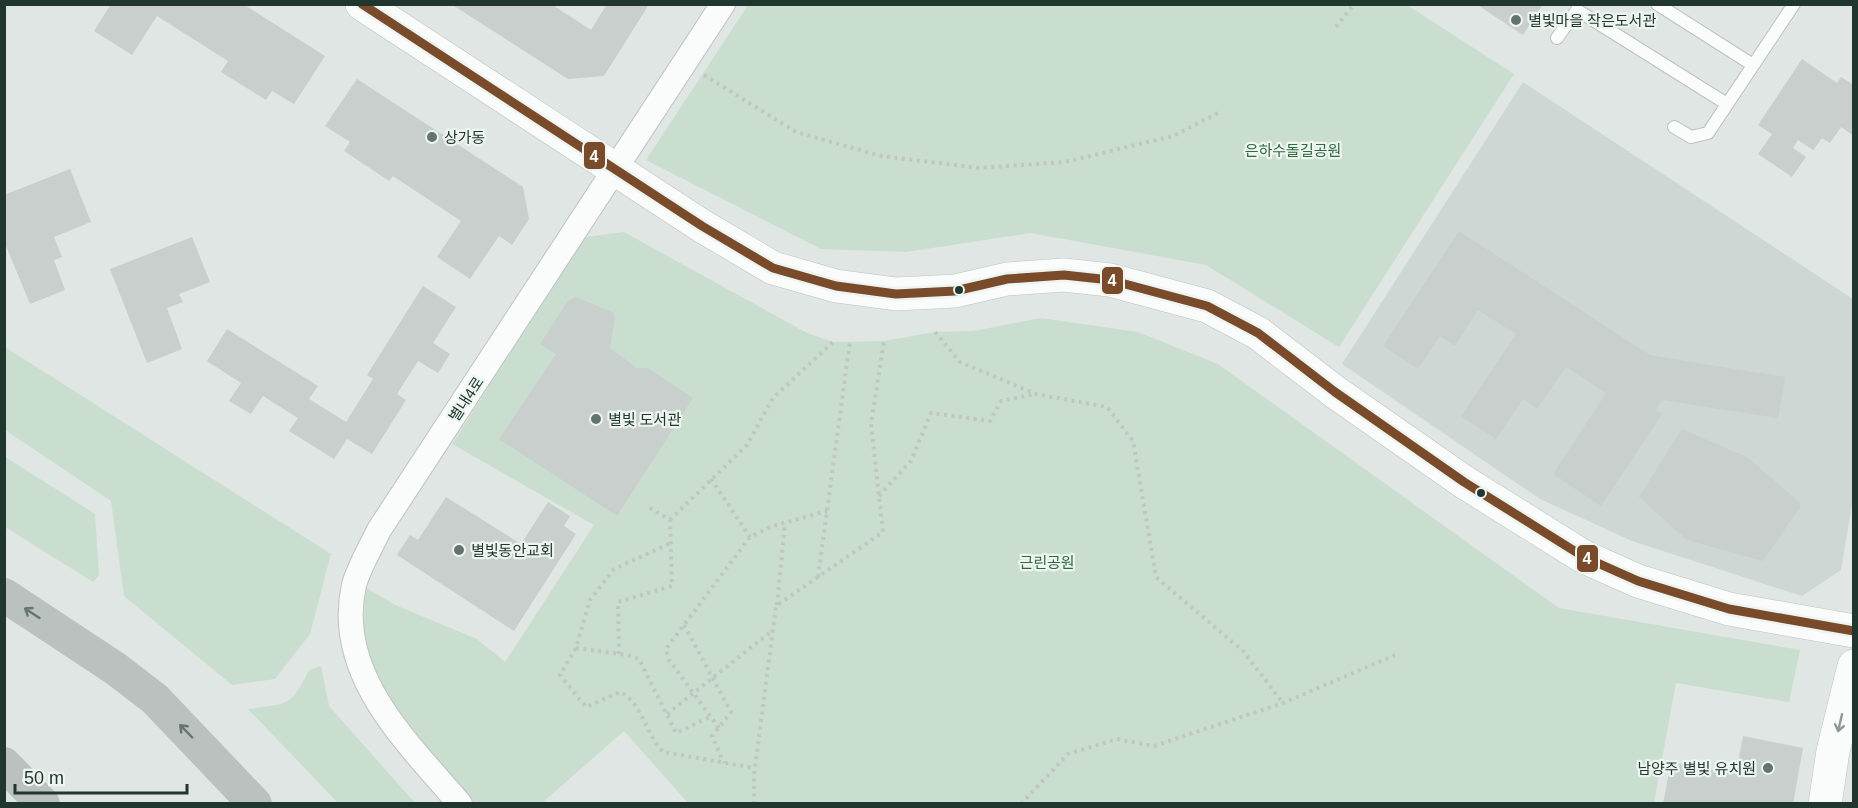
<svg xmlns="http://www.w3.org/2000/svg" width="1858" height="808" font-family="Arial,'Noto Sans KR',sans-serif">
  <style>
    .built { fill: #ced7d3 }
    .green { fill: #cadecf }
    .building { fill: #c9cfcc }
    .lines { fill: none; stroke-linecap: round; stroke-linejoin: round }
    .lane-casing { stroke: #bdc2c0; stroke-width: 14 }
    .street-casing { stroke: #bdc2c0; stroke-width: 26 }
    .secondary-casing { stroke: #bdc3c0; stroke-width: 34 }
    .highway-casing { stroke: #bbc3bf; stroke-width: 34 }
    .path { stroke: #bfc6c4; stroke-width: 4; stroke-dasharray: 3 4.5; stroke-linecap: butt }
    .lane { stroke: #fafbfb; stroke-width: 12 }
    .street { stroke: #fafbfb; stroke-width: 24 }
    .secondary { stroke: #fafbfb; stroke-width: 33 }
    .highway { stroke: #bac1be; stroke-width: 33 }
    .bus-1-casing { stroke: #eef5f1; stroke-width: 14 }
    .bus-1 { stroke: #7a4b2a; stroke-width: 9 }
    .oneway { stroke: #65756f }
    .oneway2 { stroke: #8d9995 }
    .poi-dot { fill: #63746e; stroke: #eef5f1; stroke-width: 2 }
    .bus-dot { fill: #20372f; stroke: #eef5f1; stroke-width: 2 }
    .labels { text-anchor: middle; dominant-baseline: central; stroke-width: 4.5; stroke-linejoin: round; paint-order: stroke }
    .poi-label { font-size: 15px; fill: #20372f; stroke: #eef5f1; text-anchor: start }
    .park-label { font-size: 15px; fill: #2e6a40; stroke: #eef5f1 }
    .street-label { font-size: 15px; fill: #20372f; stroke: #eef5f1 }
    .line-badge { stroke: #eef5f1; stroke-width: 2 }
    .badge-label { font-size: 16px; text-anchor: middle; font-weight: bold; fill: #fff }
  </style>
  <rect width="100%" height="100%" fill="#e0e6e3"/>
  <path class="built" d="M1523,82L1853,299V498L1841,570L1802,596L1632,541L1540,499L1342,364Z"/>
  <path class="green" d="M748,5H1407L1514,74L1339,347L1206,265L1031,233L906,252L821,249L646,160Z
    M624,232L807,333L833,342L884,341L935,332L973,331L1041,318L1138,332L1218,364L1559,608L1800,650L1789,702L1676,683L1654,803H688L624,731L542,803L472,804L376,688L358,642L364,624L365,587L395,605L477,639L505,662L594,525L452,444L585,237Z
    M5,347L331,554L310,634L275,679L232,685L124,596L111,501L5,430Z
    M4,456L95,514L99,575L93,582L5,527Z
    M321,666L329,706L415,803H338L248,709C289,703 290,708 309,670Z"/>
  <path class="building" d="M111,4H243L325,56L294,104L272,91L266,100L221,72L228,61L157,16L132,55L94,31Z
    M451,4H551L591,30L607,4L648,6L604,76L568,79Z
    M1476,4H1543L1523,35Z
    M1802,59L1837,83L1841,77L1854,85V136L1841,127L1830,143L1822,138L1813,150L1798,140L1793,148L1806,157L1792,177L1758,154L1772,134L1758,125Z
    M357,79L523,187L529,219L512,245L499,236L470,279L437,257L461,221L393,176L389,181L344,151L350,142L325,126Z
    M70,169L91,222L54,237L62,257L54,260L65,290L30,304L4,241V195Z
    M1459,231L1650,355L1785,377L1778,418L1662,400L1656,410L1662,414L1601,506L1553,474L1606,393L1566,367L1537,409L1523,399L1496,439L1461,416L1516,334L1478,310L1455,346L1440,336L1418,369L1383,346Z
    M192,237L210,282L179,294L183,302L167,308L182,349L147,363L110,269Z
    M423,286L456,307L433,343L450,354L438,373L418,361L397,394L406,400L372,454L347,439L334,459L289,431L298,418L263,396L251,414L229,401L241,383L207,361L227,329L318,386L309,399L346,422L373,379L367,375Z
    M576,297L614,313L615,319L610,348L637,368H648L693,398L617,516L499,439L556,354L540,344L568,301Z
    M1682,429L1747,457L1799,502L1800,507L1763,561L1687,540L1639,497Z
    M446,497L521,544L548,502L570,516L564,526L576,534L514,631L397,555L410,535L418,540Z
    M1743,736L1803,748L1793,804H1663L1671,762L1736,774Z"/>
  <g class="lines">
    <g class="lane-casing">
      <path id="lane" d="M1657,4L1753,65
        M1557,38L1577,10L1727,104
        M1674,127L1691,137L1708,133L1794,4"/>
    </g>
    <g class="street-casing">
      <path id="street" d="M460,804C407,742 334,674 354,585C359,567 371,547 379,530L723,4"/>
    </g>
    <g class="secondary-casing">
      <path id="secondary" d="M362,4L702,226L773,268L836,286L896,294L955,291L1007,279L1064,275L1110,280L1207,306L1258,333L1335,392L1464,482L1584,557L1638,581L1729,609L1854,631
        M1825,804L1833,751L1854,666"/>
    </g>
    <g class="highway-casing">
      <path id="highway" d="M4,595L116,669L155,699L255,804
        M4,764L43,804"/>
    </g>
    <path class="path" d="M1336,27L1354,4
      M704,75L796,132L881,156L979,168L1065,162L1173,136L1222,111
      M935,332L960,362L1036,394L1107,407L1133,441L1156,577L1243,651L1283,703
      M711,479L750,537
      M879,496L911,461L931,413L990,421L1001,401L1035,394
      M670,520L747,445L773,398L833,342
      M669,544L614,569L590,600L576,648L560,675L586,707L620,692C642,703 646,734 663,752L755,768
      M818,577L850,341
      M777,605L785,523
      M684,625L731,712L712,736L724,763
      M576,648L628,655L639,659L676,733L710,717
      M619,654L618,602L672,586L670,520L647,506
      M667,714L773,630
      M719,728L669,660L666,649L750,537L770,527L827,511
      M754,804V775L776,606L883,532L871,424L884,341
      M1021,804L1068,754L1117,739L1154,746L1283,703L1395,655"/>
    <use href="#lane" class="lane"/>
    <use href="#street" class="street"/>
    <use href="#secondary" class="secondary"/>
    <use href="#highway" class="highway"/>
    <g class="bus-1-casing">
      <path id="bus-1" d="M362,4L702,226L773,268L836,286L896,294L955,291L1007,279L1064,275L1110,280L1207,306L1258,333L1335,392L1464,482L1584,557L1638,581L1729,609L1854,631"/>
    </g>
    <use href="#bus-1" class="bus-1"/>
  </g>
  <defs><path id="oneway-shaft" d="M-6 0H5M1.5-3L5.5 0L1.5 3" fill="none" stroke-width="1.6" stroke-linecap="round" stroke-linejoin="round" transform="scale(1.5)"/></defs>
  <g class="oneway">
    <use href="#oneway-shaft" transform="translate(32 613) rotate(-147)"/>
    <use href="#oneway-shaft" transform="translate(186 731) rotate(-134)"/>
  </g>
  <use class="oneway2" href="#oneway-shaft" transform="translate(1840 723) rotate(103)"/>
  <g class="poi-dot">
    <circle cx="1516" cy="20" r="6"/>
    <circle cx="432" cy="137" r="6"/>
    <circle cx="596" cy="419" r="6"/>
    <circle cx="459" cy="550" r="6"/>
    <circle cx="1768" cy="768" r="6"/>
  </g>
  <g class="bus-dot">
    <circle cx="959" cy="290" r="5"/>
    <circle cx="1481" cy="493" r="5"/>
  </g>
  <g class="labels">
    <g class="poi-label">
      <text x="1528" y="20">별빛마을 작은도서관</text>
      <text x="444" y="137">상가동</text>
      <text x="608" y="419">별빛 도서관</text>
      <text x="471" y="550">별빛동안교회</text>
      <text x="1756" y="768" text-anchor="end">남양주 별빛 유치원</text>
    </g>
    <g class="park-label">
      <text x="1293" y="150">은하수돌길공원</text>
      <text x="1047" y="562">근린공원</text>
    </g>
    <g class="street-label">
      <text transform="translate(466 399) rotate(-57)">별내4로</text>
    </g>
  </g>
  <g class="line-badge">
    <rect x="583" y="141" width="23" height="29" rx="6" fill="#7a4b2a"/>
    <rect x="1101" y="266" width="23" height="29" rx="6" fill="#7a4b2a"/>
    <rect x="1576" y="544" width="23" height="29" rx="6" fill="#7a4b2a"/>
  </g>
  <g class="badge-label">
    <text x="594" y="162">4</text>
    <text x="1112" y="286">4</text>
    <text x="1587" y="564">4</text>
  </g>
  <rect width="1858" height="808" fill="none" stroke="#20372f" stroke-width="12"/>
  <path d="M15 784v9h172v-9" fill="none" stroke="#20372f" stroke-width="3"/>
  <text x="24" y="784" font-size="18" fill="#20372f" stroke="#eef5f1" stroke-width="4.5" paint-order="stroke">50 m</text>
</svg>
